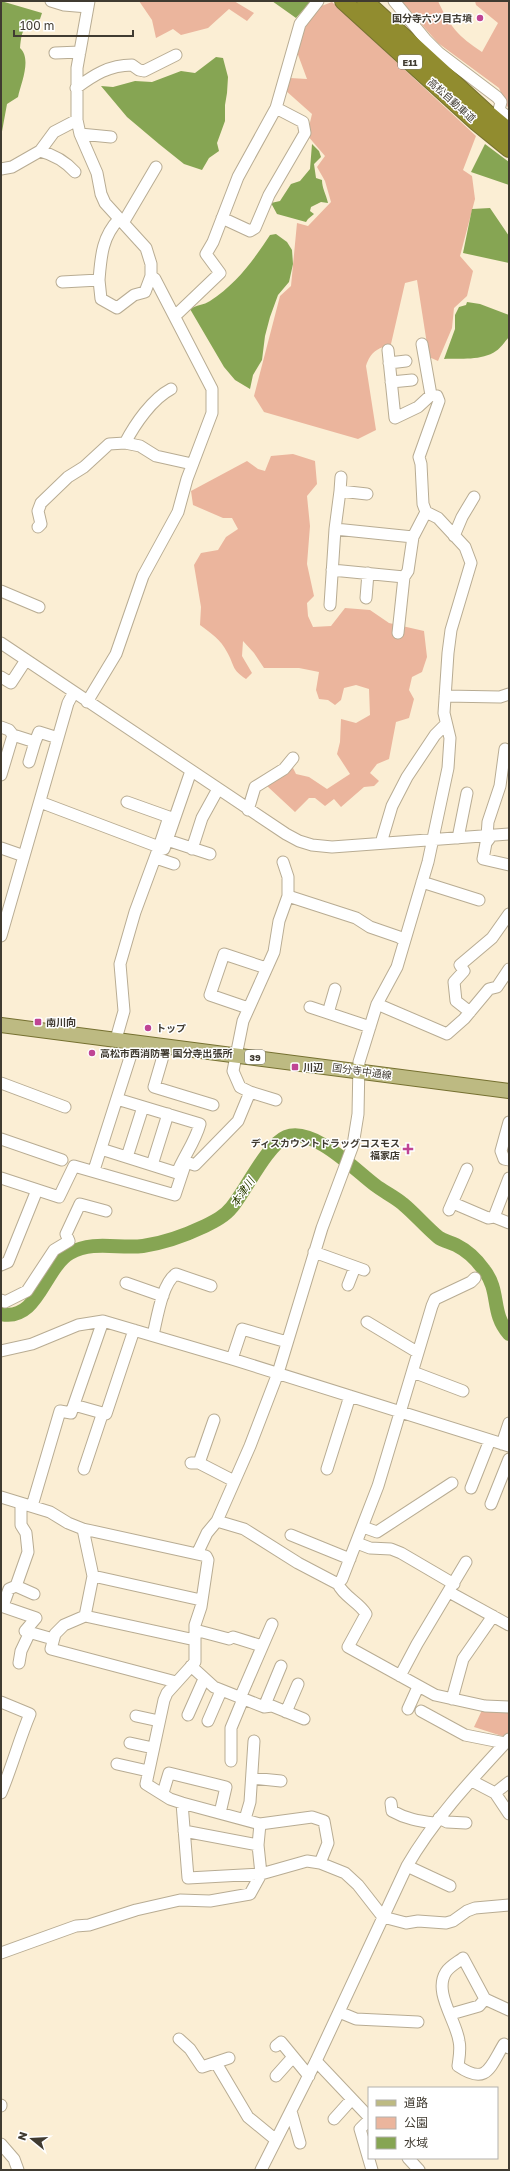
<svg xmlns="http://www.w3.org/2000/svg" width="510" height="2171" font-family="'Golos Text','Noto Sans JP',sans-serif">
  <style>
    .green { fill: #ebb59d }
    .water { fill: #86a553 }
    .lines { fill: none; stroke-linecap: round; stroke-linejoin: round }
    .river { stroke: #86a553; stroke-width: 14 }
    .minor-casing { stroke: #b8ac93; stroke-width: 13 }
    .major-casing { stroke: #757030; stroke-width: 16 }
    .highway-casing { stroke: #757030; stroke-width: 18 }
    .minor { stroke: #fff; stroke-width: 11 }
    .major { stroke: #bdba82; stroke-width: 14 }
    .highway { stroke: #918c2f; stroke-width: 16 }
    .poi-dot { fill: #bf4494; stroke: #fff; stroke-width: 1.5 }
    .labels { text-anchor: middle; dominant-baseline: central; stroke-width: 3; stroke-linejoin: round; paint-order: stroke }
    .shield { fill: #fff; stroke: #79766f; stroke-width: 1 }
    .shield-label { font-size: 9px; font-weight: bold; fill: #403b31 }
    .poi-label { font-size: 10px; font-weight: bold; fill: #403b31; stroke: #fff; text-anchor: start }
    .street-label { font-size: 10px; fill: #403b31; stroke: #fff }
    .water-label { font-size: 11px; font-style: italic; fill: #2e4102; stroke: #fff }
  </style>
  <rect width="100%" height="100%" fill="#fbeed4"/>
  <path class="green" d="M139,1H234L254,13L247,21L229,9L208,28L181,35L173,29L156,38L152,20Z
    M401,1H438C450,27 458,36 482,52L498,23L476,5L475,1H509V110L499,88L438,43Z
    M332,2L476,136L463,170L472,176L475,199L460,256L473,271L467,296L454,308L452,328L438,361L429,357L417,280L405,283L391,344C377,349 371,351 366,366L376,430L358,439L264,412L254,396L280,296L291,286L297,223L308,226L331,202L325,181L317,167L325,156L307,135L312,114L285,90L290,78L307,79L297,52L303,25L316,8Z
    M293,454L315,461L317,484L307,496L310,526L307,564L314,596L307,603L308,616L313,627L331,626L345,608L370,610L389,623L424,631L427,657L422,672L412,677L409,690L414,699L409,718L396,722L389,759L377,764L370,773L379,781L374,786L364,787L341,807L334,799L325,806L315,798H309L295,812L267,786L292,766L296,774L309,777L327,789L350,774L337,754L340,742L341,719L356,723L370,715L369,689L356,685L344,688L341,700L335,705L328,700L319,699L316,690L319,672L299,668H264L254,653L243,641L242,656L252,673L246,679C231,669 235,666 227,652C221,640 211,633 200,625L201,607L194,565L201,553L218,550L226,537L238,529L232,518H223L193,505L191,491L247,461L258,469L265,471L271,456Z
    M483,1708L509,1710V1733L505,1737L474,1727Z"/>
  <path class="water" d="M1,1L42,13L40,19C23,28 22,28 20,48C32,59 21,83 18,97L7,104L1,137Z
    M272,1H311L296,18Z
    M216,57L223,58L228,77L227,93L225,105V121L217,143L219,151L209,158L202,170L184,164L159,144L127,117L101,86L113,87L135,81L152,82L181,71L195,73Z
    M312,144L319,151L321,157L314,164L316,178L322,180C322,188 326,194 328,203L321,202L311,207L310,211L314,214L308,219L306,222L277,214L271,203L280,201L291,184L300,181L310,169Z
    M485,144L509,162V185L471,172Z
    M490,208L509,236V263L463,253L472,209Z
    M276,234L287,242L292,250L293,264L289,282L278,295L270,317L265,336L262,360L253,375L250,389L235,380L224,367L190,309C196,305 204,305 210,301C236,284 253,261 270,235Z
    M467,302L480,304L509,315V337C505,341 501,348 496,351C482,361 460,358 444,359L455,329V315L459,307L466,305Z"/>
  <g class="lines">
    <path class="river" d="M1,1314C38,1322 44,1268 70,1253C93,1240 119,1249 143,1246C164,1243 186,1235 205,1226C215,1221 225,1216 232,1207C246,1190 267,1145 286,1137C313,1126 355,1170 375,1185C384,1192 395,1197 403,1204C415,1214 426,1227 438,1237C443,1241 450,1242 456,1245C466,1250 477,1260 484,1270C501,1292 490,1312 509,1334"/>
    <g class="minor-casing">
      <path id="minor" d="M51,1L64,5L88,7
        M394,1L426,40L439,53L497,97L501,102L499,110L509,118
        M55,53L80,52
        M76,88C94,75 109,65 132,65L139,70L144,71L176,55
        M80,134L111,137
        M40,151C55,155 65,161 75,172
        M1,169L12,167L40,151L54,132L77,120
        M222,218L250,231L255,228L269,195L305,133L303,122L276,108
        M123,223L156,167
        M99,280L101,299L117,308L134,295L145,292L151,276
        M62,282L99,280C101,256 102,237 119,219
        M175,316L220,273L206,254L213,242L238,177L276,108L300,24L318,1
        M388,350L395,418L418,407L431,395
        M389,363L406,361
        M391,382L412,380
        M171,389C152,399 135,424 125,443L140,446L156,456L192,464
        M340,491L341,477
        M38,527L41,524L38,511L41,503L68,477L84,467L109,444L125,443
        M335,529L340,491L367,494
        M454,536L462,517L474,497
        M332,570L404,577
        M1,591L39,607
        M366,598L368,573
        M330,605L335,529L413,537
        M398,633L404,577L408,571L413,537L426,512
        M1,643L286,834L299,841L312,845L332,847L509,834
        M1,677L11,683L26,660
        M445,696L500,697L509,694
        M87,702L116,654L143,576L178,512L187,479L212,413V389L155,279L151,276V264L146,248L105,203L101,194L97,173L80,134L77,120V68L89,1
        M1,727L9,730L13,735L35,742L39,732L58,738
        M29,762L35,742
        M1,775L13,735
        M40,802L159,847L169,817L127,802
        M248,810L255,787L284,769L293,758
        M492,835L486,843L483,859L509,865
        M487,836L488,822L500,786L505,749
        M458,838L467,793
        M167,840L210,854
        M381,843L392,806L407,777L435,735L446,724
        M1,848L24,856
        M192,849L202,818L218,789
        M156,858L174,864
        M283,862L288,877V896
        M422,882L479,900
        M1,936L68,703L74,692
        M377,1004L447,1034L464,1019L489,989L497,987L509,969
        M310,1007L370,1027
        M248,1008L210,995L224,954L266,968
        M470,1012L456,1001L454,982L464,971L460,965L492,938L509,914
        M328,1013L335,989
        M116,1039L124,1011L120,964L135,912L159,847L164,849L191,771
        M166,1046L154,1087L213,1105
        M1,1083L65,1107
        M250,1092L276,1100
        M509,1122L501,1151L504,1159L509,1160
        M1,1139L62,1160
        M101,1149L177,1173C184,1156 195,1142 200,1124L117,1099
        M127,1157L143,1107
        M152,1165L168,1114
        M95,1167L135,1042
        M1,1178L59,1197L74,1166L175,1195L186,1162L195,1165L238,1121L250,1092L240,1087L233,1071L243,1021L274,952L279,921L288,896L356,918L370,927L399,937L404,941
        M509,1178L494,1217L509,1223
        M453,1203L488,1218L494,1217
        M449,1210L467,1169
        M314,1252L364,1270
        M1,1265L8,1262L37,1190
        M126,1283L163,1296
        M348,1285L355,1267
        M1,1300L5,1302L27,1291L54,1250L69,1241L66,1234L80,1204L106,1211
        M367,1322L417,1352
        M153,1335C157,1319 162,1283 176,1274L211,1286
        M1,1351L32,1344L78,1325L103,1321L232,1359L509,1446
        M232,1359L242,1329L287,1342
        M413,1372L463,1391
        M74,1405L106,1414L134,1330
        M502,1444L509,1423
        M191,1463H199L234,1481
        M199,1463L214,1420
        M84,1469L102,1415
        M327,1469L350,1396
        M471,1488L490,1440
        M1,1497L50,1512L68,1523L83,1529L197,1554
        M491,1504L509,1459
        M32,1506L60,1411L71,1413L103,1321
        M217,1521L244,1529L298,1563L338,1584L342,1579L378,1486L432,1306L435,1299L471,1282L475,1278
        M363,1527L377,1532L452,1483
        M83,1529L93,1576L85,1616
        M291,1535L350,1559
        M357,1543L370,1548L391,1549L401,1553L454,1584
        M93,1576L201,1600
        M338,1584C344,1597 359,1602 366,1614L348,1647L435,1695L485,1706L509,1707
        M16,1586L34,1594
        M449,1592L509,1625
        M4,1603L9,1589L16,1586L28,1552L26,1533L21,1525V1504
        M1,1606L36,1618L25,1631L53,1639
        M195,1630L229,1639L233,1637L262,1646
        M19,1663L21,1651L30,1632
        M191,1666L214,1687L264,1707L272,1706L304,1719
        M400,1676L417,1644L466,1562
        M176,1682L51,1649L55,1634L64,1625L85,1616L195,1640
        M240,1698L272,1624
        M452,1699L463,1659L493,1616
        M1,1702L30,1714C19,1740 12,1767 1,1793
        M264,1707L281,1666
        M408,1709L418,1687
        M421,1711L465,1735L505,1743
        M286,1712L298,1684
        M188,1715L204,1679
        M136,1716L159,1721
        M208,1721L221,1691
        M130,1743L153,1748
        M231,1761V1728L243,1699
        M117,1764L148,1771
        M252,1778L281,1781
        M472,1781L495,1793L509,1814
        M163,1793L169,1773L226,1787L220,1813
        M495,1793L509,1782
        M182,1803L188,1878L261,1874L258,1845L260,1824
        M391,1803L392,1811C406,1819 419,1821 434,1823
        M439,1818L447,1822L466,1823
        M245,1819L250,1802L254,1741
        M184,1831L258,1845
        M320,1863L328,1843L324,1821L312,1817L260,1824L182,1803L170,1799L146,1784L164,1700L167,1693L195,1662V1625L201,1607L208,1560L206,1556L197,1554L207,1533L217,1521L250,1446L278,1373L322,1228L353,1145L358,1114L359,1062L377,1004L397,967L428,862L448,768L450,738L444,713L448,653L451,630L471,563L465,547L438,518L426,512L423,504L421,464L419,457L439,401L437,396L431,395L422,344
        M407,1866L450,1886
        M1,1953L76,1926L89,1925L136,1910L180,1900L210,1901L250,1894L261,1874L307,1861L320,1863L345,1873L358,1885L383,1917L406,1923L418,1921L446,1923L453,1921L467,1911L475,1908L509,1905
        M509,2010L485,1999L463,1958C458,1962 450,1966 446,1972C433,1992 456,2020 459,2041C461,2049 459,2058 458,2066C487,2086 490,2067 504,2044L509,2048
        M339,2012L356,2019L418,2022
        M451,2014L479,2006L485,1999
        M179,2039L190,2049L202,2067L229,2058
        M276,2046L281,2042L309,2076
        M316,2061L369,2117
        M216,2063L248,2117L276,2140
        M276,2076L293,2057
        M1,2105V2106
        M291,2111L300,2143
        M334,2119L352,2099
        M369,2120L360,2129L372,2170
        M1,2144L14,2159L18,2170
        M408,2158L419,2170
        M261,2170L316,2061L407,1866C434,1819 472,1779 509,1739"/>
    </g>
    <g class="major-casing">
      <path id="major" d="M1,1025L509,1091"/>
    </g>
    <g class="highway-casing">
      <path id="highway" d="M343,1L477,123L509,149
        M365,1L486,112L509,131"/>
    </g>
    <use href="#minor" class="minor"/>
    <use href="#major" class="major"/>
    <use href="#highway" class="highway"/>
  </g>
  <g class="poi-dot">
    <circle cx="480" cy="18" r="4"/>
    <rect x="34" y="1018" width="8" height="8" rx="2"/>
    <circle cx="148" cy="1028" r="4"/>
    <circle cx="92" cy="1053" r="4"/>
    <rect x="291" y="1063" width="8" height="8" rx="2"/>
    <path d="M406 1143h4v4h4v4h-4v4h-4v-4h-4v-4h4z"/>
  </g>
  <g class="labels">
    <g class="shield">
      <rect x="398" y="55" width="24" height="14" rx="3"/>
      <rect x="245" y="1050" width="20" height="14" rx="3"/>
    </g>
    <g class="shield-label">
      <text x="410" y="62">E11</text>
      <text x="255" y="1057">39</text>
    </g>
    <g class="poi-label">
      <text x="472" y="18" text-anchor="end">国分寺六ツ目古墳</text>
      <text x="46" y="1022">南川向</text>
      <text x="156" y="1028">トップ</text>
      <text x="100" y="1053">高松市西消防署 国分寺出張所</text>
      <text x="303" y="1067">川辺</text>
      <text x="400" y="1143" text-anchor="end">ディスカウントドラッグコスモス<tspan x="400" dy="12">福家店</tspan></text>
    </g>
    <g class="street-label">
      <text transform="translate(452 100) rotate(42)">高松自動車道</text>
      <text transform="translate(362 1071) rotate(8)">国分寺中通線</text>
    </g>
    <g class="water-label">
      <text transform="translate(242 1192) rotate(-55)">本津川</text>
    </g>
  </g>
  <rect width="510" height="2171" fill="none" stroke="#403b31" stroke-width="4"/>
  <rect x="368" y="2087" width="130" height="72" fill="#ffffff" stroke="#b3b1ad"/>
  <rect x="376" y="2100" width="20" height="6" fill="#bdba82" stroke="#b3b1ad"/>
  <text x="404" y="2107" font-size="12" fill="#403b31">道路</text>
  <rect x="376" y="2117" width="20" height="12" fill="#ebb59d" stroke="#b3b1ad"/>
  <text x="404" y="2127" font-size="12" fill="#403b31">公園</text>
  <rect x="376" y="2137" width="20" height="12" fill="#86a553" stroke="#b3b1ad"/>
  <text x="404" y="2147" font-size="12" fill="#403b31">水域</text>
  <g transform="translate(32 2139) rotate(288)" stroke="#ffffff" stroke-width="3" paint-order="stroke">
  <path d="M0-3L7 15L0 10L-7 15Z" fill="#403b31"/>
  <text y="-6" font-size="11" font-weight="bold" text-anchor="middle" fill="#403b31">N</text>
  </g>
  <path d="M14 30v6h119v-6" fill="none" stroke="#403b31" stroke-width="2"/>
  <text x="20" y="30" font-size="12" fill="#403b31" stroke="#ffffff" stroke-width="3" paint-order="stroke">100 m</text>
</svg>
